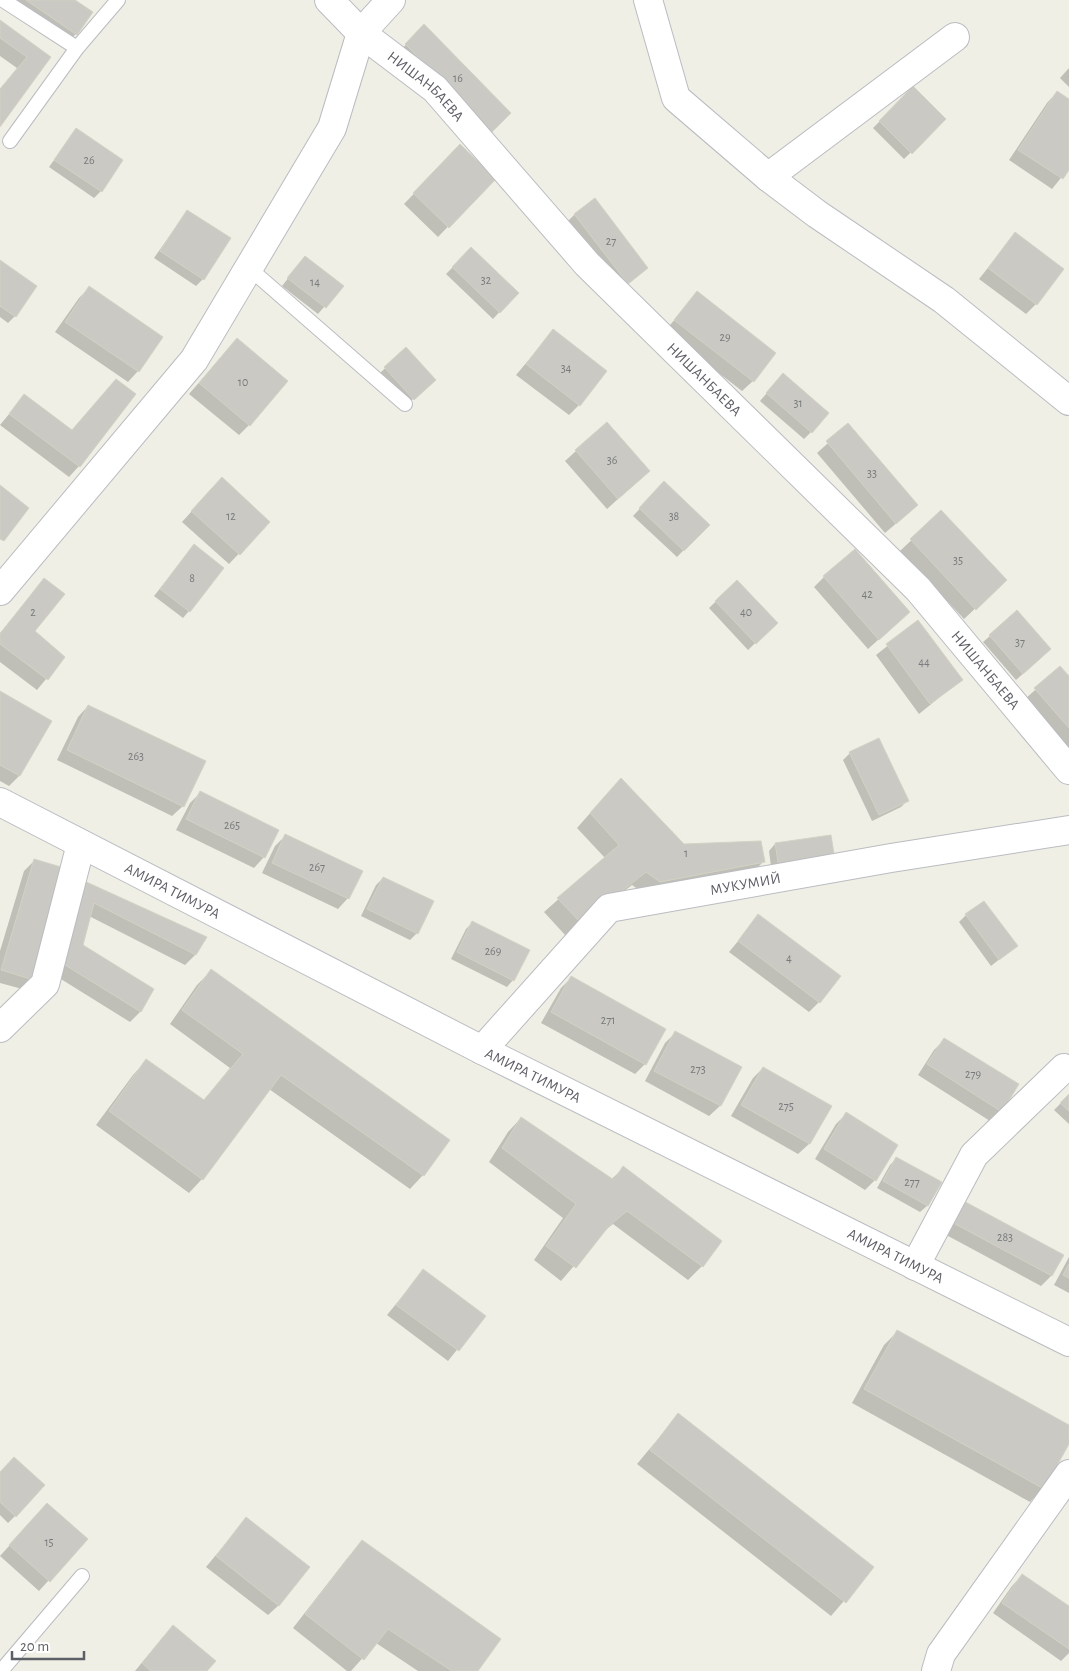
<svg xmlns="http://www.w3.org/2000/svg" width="1069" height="1671" font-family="'Alegreya Sans',sans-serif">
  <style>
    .shadow { fill: #0003 }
    .building { fill: #cac9c3; stroke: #d4d2c4 }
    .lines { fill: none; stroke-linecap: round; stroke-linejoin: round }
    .lane-casing { stroke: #babcc1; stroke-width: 16 }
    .street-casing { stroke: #babcc1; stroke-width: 30 }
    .lane { stroke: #fff; stroke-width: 14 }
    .street { stroke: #fff; stroke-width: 28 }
    .labels { text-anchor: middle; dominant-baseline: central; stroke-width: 5; stroke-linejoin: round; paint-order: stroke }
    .number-label { font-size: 12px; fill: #787a7d }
    .street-label { font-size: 15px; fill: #5d5f66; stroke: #fff }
  </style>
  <rect width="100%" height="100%" fill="#efefe6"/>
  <path class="shadow" d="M10,0H72L76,34L69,40Z
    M0,22L49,57L0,125V89L17,68L0,56Z
    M424,26L509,113L481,141L396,55Z
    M1069,68V87L1060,78Z
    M913,88L945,119L904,159L873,128Z
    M1057,92L1069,100V168L1052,189L1009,160L1047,103Z
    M76,130L101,191L94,198L49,167Z
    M460,146L494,179L438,237L404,204Z
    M187,211L203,279L196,286L154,258Z
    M575,214L647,268L621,290L568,221Z
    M1015,234L1036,304L1026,314L979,279Z
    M471,249L517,293L493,319L446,274Z
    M305,257L342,286L318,314L282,286Z
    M0,262L15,316L8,323L0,317Z
    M89,288L138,371L128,382L55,332L79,298Z
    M697,293L753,381L742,391L665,331Z
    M553,331L579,405L569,415L516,375Z
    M237,339L249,425L239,435L189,394Z
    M406,348L428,386L406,405L378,375Z
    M116,380L79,466L69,477L0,425L24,396L72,431Z
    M777,381L811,432L804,439L760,401Z
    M607,423L638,481L607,509L565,461Z
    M848,425L906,515L885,533L817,453Z
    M664,483L708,525L677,557L633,516Z
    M212,489L269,522L229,564L182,522Z
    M941,512L995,590L964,619L900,551Z
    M194,546L189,611L183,618L154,596Z
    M824,577L898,622L868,649L814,587Z
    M44,579L33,631L64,657L37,690L0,662V633Z
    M737,581L776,623L748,650L709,608Z
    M918,622L961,680L919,714L876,655Z
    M990,636L1043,656L1016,680L983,642Z
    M1060,668L1069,678V750L1025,699Z
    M0,692L50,721L19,776L9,786L0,781Z
    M88,706L183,806L172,816L57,760L78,717Z
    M850,753L908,800L901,807L872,821L843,760Z
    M200,793L264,857L254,868L176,830L190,803Z
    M607,794L684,845L763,862L750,875L646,895L632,885L566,936L544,912L605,858L577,828Z
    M285,836L348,898L338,909L262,873L275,846Z
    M830,836L772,874L769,851L775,844Z
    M35,860L36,980L26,990L0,983V951L24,871Z
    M383,878L417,933L410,940L361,916L376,885Z
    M72,892L205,937L195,955L185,965L89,916L82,946L152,990L140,1012L130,1022L48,971Z
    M966,915L1016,946L991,966L959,922Z
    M759,916L819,1002L809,1012L729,952Z
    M473,922L513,980L507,987L451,959L466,929Z
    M211,971L423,1175L410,1189L269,1089L202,1179L189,1193L96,1125L133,1075L146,1061L203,1101L230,1068L170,1024L197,985Z
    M571,978L645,1064L635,1074L541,1023L561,988Z
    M676,1032L741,1067L720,1106L709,1116L645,1081L665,1043Z
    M945,1039L1001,1111L990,1121L918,1075L934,1050Z
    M763,1068L830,1106L809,1144L798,1154L731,1116L753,1078Z
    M1069,1095V1124L1054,1110Z
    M846,1114L875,1180L865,1190L815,1159L836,1124Z
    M521,1118L611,1180L623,1168L702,1266L688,1280L613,1224L603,1232L561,1281L534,1260L563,1218L489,1162L508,1132Z
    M897,1158L940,1183L927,1206L920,1212L877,1188L890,1165Z
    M958,1199L1062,1256L1051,1276L1041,1286L937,1230Z
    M1069,1257V1293L1054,1285Z
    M423,1271L484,1316L448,1361L387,1315Z
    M898,1331L1069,1427V1442L1043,1488L1030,1502L852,1403L884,1345Z
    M678,1415L873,1567L831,1616L637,1464Z
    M0,1474L15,1516L8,1523L0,1515Z
    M37,1515L86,1539L39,1591L0,1556Z
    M246,1519L279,1605L268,1615L206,1567Z
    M362,1542L476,1671H418L376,1643L351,1671H347L293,1628L349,1556Z
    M1022,1575L1069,1608V1653L1061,1661L993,1613L1012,1586Z
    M163,1637L206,1671H135Z"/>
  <path class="building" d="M26,0H75L93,12L77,35Z
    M0,20L51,57L0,127V89L27,57L0,38Z
    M424,24L511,113L492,132L405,44Z
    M913,86L946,119L912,154L879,121Z
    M1057,91L1069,99V170L1063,179L1018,150Z
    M76,128L123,160L102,192L54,160Z
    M460,144L496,179L449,228L413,193Z
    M595,198L648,268L628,284L574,214Z
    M187,210L231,238L204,280L160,251Z
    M1015,232L1064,269L1037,305L988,268Z
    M471,247L519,293L500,313L452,267Z
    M305,256L344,286L326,308L287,278Z
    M0,260L37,286L16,317L0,306Z
    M89,286L163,337L139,372L65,322Z
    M697,291L776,353L754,382L674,320Z
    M553,329L607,371L580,406L526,364Z
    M237,338L288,381L250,426L199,383Z
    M406,347L436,380L414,400L384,367Z
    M783,373L829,413L812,433L766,393Z
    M116,379L136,394L80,467L9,414L24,394L72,430Z
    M607,422L650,471L618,499L575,450Z
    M848,423L918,505L896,524L826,441Z
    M222,477L270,522L240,555L191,511Z
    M664,481L710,525L684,551L639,508Z
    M0,485L29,508L4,541L0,539Z
    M941,510L1007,580L976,610L910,539Z
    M194,544L224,568L190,612L160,589Z
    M855,549L910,612L879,640L823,576Z
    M44,578L65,594L35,631L65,657L48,680L0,644V634Z
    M737,580L778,623L756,644L715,601Z
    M1017,610L1051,649L1023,674L989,635Z
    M918,620L963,680L930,704L886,644Z
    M1060,666L1069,676V728L1034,688Z
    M0,691L52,721L20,776L0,765Z
    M88,705L206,761L184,807L67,750Z
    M879,738L909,801L879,815L849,752Z
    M621,778L684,844L761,841L765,862L660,882L646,872L581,923L557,898L619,845L590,813Z
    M200,791L279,830L265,858L186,819Z
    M285,834L363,871L349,899L272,863Z
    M831,835L835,860L779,868L775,843Z
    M34,859L71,870L37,981L1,970Z
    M383,877L434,901L418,934L367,909Z
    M82,880L207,937L196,955L94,903L83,945L154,989L141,1012L57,960Z
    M984,901L1018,946L999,960L965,914Z
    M758,914L841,976L820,1003L738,941Z
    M472,921L530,950L514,981L457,952Z
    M211,969L450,1140L424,1176L281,1075L203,1180L109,1111L146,1059L204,1100L243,1054L182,1010Z
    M571,976L666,1029L646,1065L551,1012Z
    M675,1031L742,1067L721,1106L654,1071Z
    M944,1038L1019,1084L1002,1112L927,1064Z
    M763,1067L832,1106L810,1144L741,1105Z
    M1069,1094V1111L1060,1103Z
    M846,1112L898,1145L876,1181L824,1149Z
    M521,1117L614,1180L623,1166L722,1241L703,1267L627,1211L609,1226L576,1268L546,1246L576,1204L502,1148Z
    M896,1157L942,1182L928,1206L883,1181Z
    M958,1198L1064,1255L1052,1276L946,1219Z
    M1069,1264V1278L1063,1275Z
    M423,1269L486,1316L459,1351L396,1305Z
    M897,1330L1069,1425V1444L1044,1489L864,1389Z
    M678,1413L874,1567L846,1603L650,1450Z
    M14,1457L45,1485L16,1517L0,1502V1472Z
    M47,1503L88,1539L50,1582L9,1545Z
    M246,1517L310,1567L279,1606L216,1556Z
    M362,1540L501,1639L478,1671H452L388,1629L364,1660L305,1614Z
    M1022,1574L1069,1606V1649L1002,1603Z
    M173,1625L216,1661L207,1671H151L142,1663Z"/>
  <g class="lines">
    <g class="lane-casing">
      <path id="lane" d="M3,0L77,48
        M10,141L77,48L118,0
        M249,268L405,404
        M1,1671L82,1576"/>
    </g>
    <g class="street-casing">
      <g id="street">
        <path id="s1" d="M329,0L361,33L435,89L587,264L918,589L1069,770"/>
        <path d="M648,0L676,98L768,177L955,37"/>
        <path d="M768,177L817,214L944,300L1069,401"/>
        <path d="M0,591L194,360L332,128L361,33L391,0"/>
        <path id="s2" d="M0,802L482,1050L1069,1342"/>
        <path d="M0,1028L45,984L81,844"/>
        <path id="s3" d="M482,1050L609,908L891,858L1069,830"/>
        <path d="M915,1266L974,1155L1064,1068"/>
        <path d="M936,1671L941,1654L1069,1474"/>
      </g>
    </g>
    <use href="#lane" class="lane"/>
    <use href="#street" class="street"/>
  </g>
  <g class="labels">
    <g class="number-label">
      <text x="458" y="78">16</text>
      <text x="89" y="160">26</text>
      <text x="611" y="241">27</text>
      <text x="486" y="280">32</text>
      <text x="315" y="282">14</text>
      <text x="725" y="337">29</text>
      <text x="566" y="368">34</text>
      <text x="243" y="382">10</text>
      <text x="798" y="403">31</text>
      <text x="612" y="460">36</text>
      <text x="872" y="473">33</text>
      <text x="231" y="516">12</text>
      <text x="674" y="516">38</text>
      <text x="958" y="560">35</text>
      <text x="192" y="578">8</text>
      <text x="867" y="594">42</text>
      <text x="33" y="612">2</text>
      <text x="746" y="612">40</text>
      <text x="1020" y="642">37</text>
      <text x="924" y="662">44</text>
      <text x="136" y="756">263</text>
      <text x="232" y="825">265</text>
      <text x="686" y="853">1</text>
      <text x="317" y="867">267</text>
      <text x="493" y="951">269</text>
      <text x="789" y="958">4</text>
      <text x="608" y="1020">271</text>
      <text x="698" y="1069">273</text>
      <text x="973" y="1074">279</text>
      <text x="786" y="1106">275</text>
      <text x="912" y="1182">277</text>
      <text x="1005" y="1237">283</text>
      <text x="49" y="1542">15</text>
    </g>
    <g class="street-label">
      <text stroke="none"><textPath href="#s1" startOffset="130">НИШАНБАЕВА</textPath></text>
      <text stroke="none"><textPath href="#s1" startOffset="535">НИШАНБАЕВА</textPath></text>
      <text stroke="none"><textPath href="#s1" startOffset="940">НИШАНБАЕВА</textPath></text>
      <text stroke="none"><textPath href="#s3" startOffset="329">МУКУМИЙ</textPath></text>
      <text stroke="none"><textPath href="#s2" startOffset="194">АМИРА ТИМУРА</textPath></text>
      <text stroke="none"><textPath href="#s2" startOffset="599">АМИРА ТИМУРА</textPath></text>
      <text stroke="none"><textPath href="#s2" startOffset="1004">АМИРА ТИМУРА</textPath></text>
    </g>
  </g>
  <path d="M12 1651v8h72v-8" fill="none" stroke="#5d5f66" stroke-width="2.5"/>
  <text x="20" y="1651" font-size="15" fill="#5d5f66" stroke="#ffffff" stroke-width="4" paint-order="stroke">20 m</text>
</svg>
